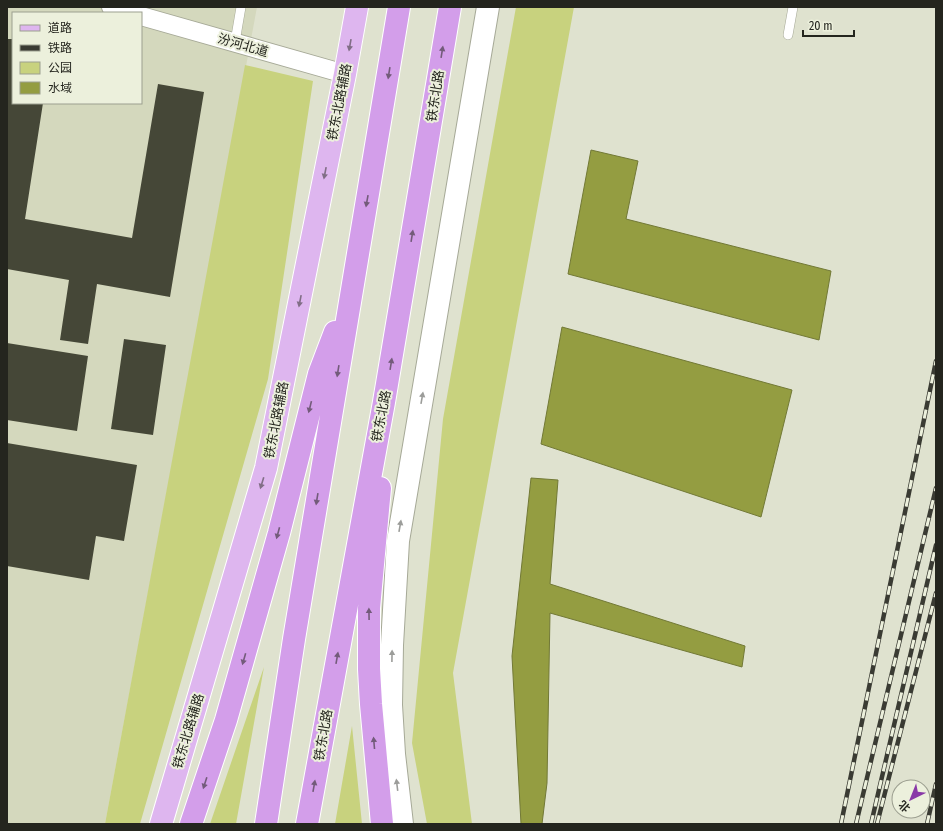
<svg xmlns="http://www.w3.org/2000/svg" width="943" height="831" font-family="'Fira Sans Condensed','Noto Sans SC',sans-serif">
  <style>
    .built { fill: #d4d8bd; fill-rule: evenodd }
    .green { fill: #c8d27e }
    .water { fill: #949d41; stroke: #727936 }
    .building { fill: #454737 }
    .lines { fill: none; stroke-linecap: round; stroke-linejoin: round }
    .service-casing { stroke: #a6a997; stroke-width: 10 }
    .minor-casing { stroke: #a6a997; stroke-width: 20 }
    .tertiary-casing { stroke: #a6a997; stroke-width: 24 }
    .primary-casing { stroke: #fff; stroke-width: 24 }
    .trunk-casing { stroke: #fff; stroke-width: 24 }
    .service { stroke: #fff; stroke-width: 9 }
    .minor { stroke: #fff; stroke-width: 18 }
    .tertiary { stroke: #fff; stroke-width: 22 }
    .primary { stroke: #deb6ef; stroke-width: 22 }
    .trunk { stroke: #d39eea; stroke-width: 22 }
    .rail-casing { stroke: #3a3b33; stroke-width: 4.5 }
    .rail { stroke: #ecf0dc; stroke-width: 3; stroke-dasharray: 9; stroke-linecap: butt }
    .oneway { fill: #816e86 }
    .oneway2 { fill: #735b7a }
    .oneway3 { fill: #9c9d9a }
    .labels { text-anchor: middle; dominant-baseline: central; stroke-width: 4; stroke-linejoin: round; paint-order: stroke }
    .street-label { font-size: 13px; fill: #24251e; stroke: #ecf0dc }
  </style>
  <rect width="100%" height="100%" fill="#dfe2cf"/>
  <path class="built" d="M7,7H257L105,824H7ZM13,13H141V103H13Z"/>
  <path class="green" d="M516,7H574L453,673L472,824H427L412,743L443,419Z
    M245,65L313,81L268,379L140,824H105Z
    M264,667L236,824H210Z
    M352,726L362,824H335Z"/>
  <path class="water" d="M591,150L638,161L626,219L831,271L819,340L568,274Z
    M562,327L792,390L761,517L541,444Z
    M531,478L558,480L550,584L745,646L742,667L550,613L547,783L542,824H521L512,656Z"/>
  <path class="building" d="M8,39H13V103H43L25,219L132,238L158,84L204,92L170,297L97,284L88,344L60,340L69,280L7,269Z
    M124,339L166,345L153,435L111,429Z
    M7,343L88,356L77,431L7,420Z
    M7,443L137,465L124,541L96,536L89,580L7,566Z"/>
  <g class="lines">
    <g class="service-casing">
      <path id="service" d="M788,35L793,7
        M235,42L241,7"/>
    </g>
    <g class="minor-casing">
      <path id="minor" d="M111,7L132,13
        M141,16L345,74"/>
    </g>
    <g class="tertiary-casing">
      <path id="tertiary" d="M402,824L394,754L391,705L392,645L398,541L488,7"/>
    </g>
    <g class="primary-casing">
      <path id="primary" d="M161,824L266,468L345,74L357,7"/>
    </g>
    <g class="trunk-casing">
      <path id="trunk" d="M380,488L369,608V669L371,704L382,824
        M191,824L226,720L279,533L319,374L335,332
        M266,824L294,639L399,7
        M307,824L384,402L450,7"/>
    </g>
    <use href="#service" class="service"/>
    <use href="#minor" class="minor"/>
    <use href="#tertiary" class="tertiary"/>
    <use href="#primary" class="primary"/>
    <use href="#trunk" class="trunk"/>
    <g class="rail-casing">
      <path id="rail" d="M841,824L936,361
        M856,824L936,488
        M871,824L936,545
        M877,824L936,593
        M927,824L936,784"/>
    </g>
    <use href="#rail" class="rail"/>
  </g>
  <defs><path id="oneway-solid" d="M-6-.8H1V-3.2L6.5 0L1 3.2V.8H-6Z"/></defs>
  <g class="oneway">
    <use href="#oneway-solid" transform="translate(350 45) rotate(100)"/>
    <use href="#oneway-solid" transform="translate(325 173) rotate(101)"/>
    <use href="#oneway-solid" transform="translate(300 301) rotate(101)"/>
    <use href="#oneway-solid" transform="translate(262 483) rotate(107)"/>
  </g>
  <g class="oneway2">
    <use href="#oneway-solid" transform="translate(442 52) rotate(-81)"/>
    <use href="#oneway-solid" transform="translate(389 73) rotate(99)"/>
    <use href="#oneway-solid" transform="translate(367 201) rotate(100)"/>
    <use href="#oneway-solid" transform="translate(412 236) rotate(-81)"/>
    <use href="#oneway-solid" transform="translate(391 364) rotate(-81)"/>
    <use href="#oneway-solid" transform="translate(338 371) rotate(99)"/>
    <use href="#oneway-solid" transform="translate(310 407) rotate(104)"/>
    <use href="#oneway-solid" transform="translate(317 499) rotate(99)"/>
    <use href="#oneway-solid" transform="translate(278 533) rotate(105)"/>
    <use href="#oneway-solid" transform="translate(369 614) rotate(-91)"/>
    <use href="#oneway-solid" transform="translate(337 658) rotate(-80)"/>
    <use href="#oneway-solid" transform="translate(244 659) rotate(106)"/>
    <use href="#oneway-solid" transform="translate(374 743) rotate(-95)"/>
    <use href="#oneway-solid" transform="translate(205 783) rotate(108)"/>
    <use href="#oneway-solid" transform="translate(314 786) rotate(-80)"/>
  </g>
  <g class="oneway3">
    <use href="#oneway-solid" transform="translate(422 398) rotate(-80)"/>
    <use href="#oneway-solid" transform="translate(400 526) rotate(-80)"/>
    <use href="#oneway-solid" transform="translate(392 656) rotate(-89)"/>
    <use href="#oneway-solid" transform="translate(397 785) rotate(-97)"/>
  </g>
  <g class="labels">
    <g class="street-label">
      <text transform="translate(243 45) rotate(16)">汾河北道</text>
      <text transform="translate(435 96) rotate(-81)">铁东北路</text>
      <text transform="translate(339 102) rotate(-79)">铁东北路辅路</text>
      <text transform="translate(381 416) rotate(-79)">铁东北路</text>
      <text transform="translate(276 420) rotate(-79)">铁东北路辅路</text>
      <text transform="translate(188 731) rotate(-73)">铁东北路辅路</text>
      <text transform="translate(323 735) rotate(-80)">铁东北路</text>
    </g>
  </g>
  <rect width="943" height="831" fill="none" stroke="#24251e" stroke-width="16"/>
  <rect x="12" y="12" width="130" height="92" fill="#ecf0dc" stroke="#9c9f90"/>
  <rect x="20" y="25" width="20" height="6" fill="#deb6ef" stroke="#9c9f90"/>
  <text x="48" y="32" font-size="12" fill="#24251e">道路</text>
  <rect x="20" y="45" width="20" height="6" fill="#3a3b33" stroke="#9c9f90"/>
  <text x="48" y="52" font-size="12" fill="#24251e">铁路</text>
  <rect x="20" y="62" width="20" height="12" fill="#c8d27e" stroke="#9c9f90"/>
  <text x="48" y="72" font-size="12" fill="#24251e">公园</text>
  <rect x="20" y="82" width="20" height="12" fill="#949d41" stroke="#9c9f90"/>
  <text x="48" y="92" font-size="12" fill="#24251e">水域</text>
  <g transform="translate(911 799) rotate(223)"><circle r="19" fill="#ecf0dc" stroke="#9c9f90"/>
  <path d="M0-3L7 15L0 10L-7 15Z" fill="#8938a7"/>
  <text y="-6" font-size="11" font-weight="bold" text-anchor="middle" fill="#24251e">北</text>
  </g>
  <path d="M803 30v6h51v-6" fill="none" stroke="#24251e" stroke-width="2"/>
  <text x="809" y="30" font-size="12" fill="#24251e" stroke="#ecf0dc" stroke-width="3" paint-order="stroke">20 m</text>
</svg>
